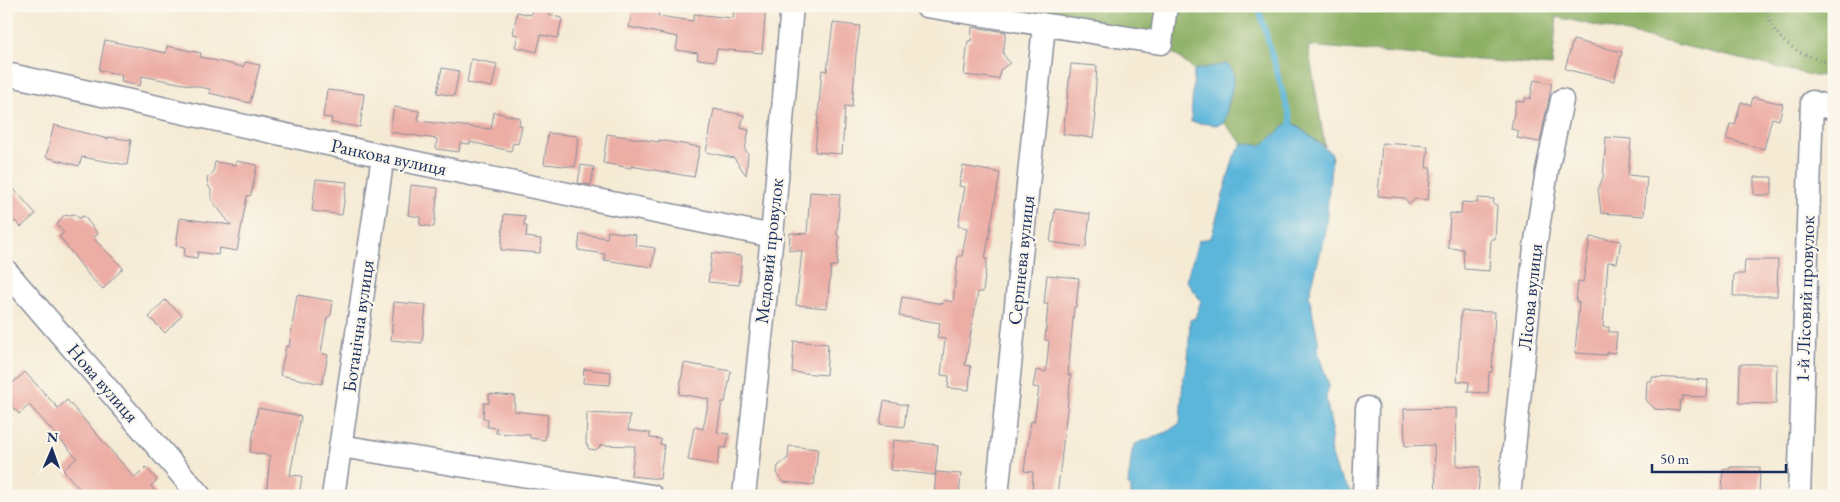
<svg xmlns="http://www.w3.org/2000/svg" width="1840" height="502" font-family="'EB Garamond',serif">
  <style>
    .forest { fill: #8db065; stroke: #547062 }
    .water { fill: #5cb6da; stroke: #3c729c }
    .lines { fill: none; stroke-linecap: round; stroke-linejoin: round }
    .stream { stroke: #5cb6da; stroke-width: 5.5 }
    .building { fill: #ecada5 }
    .minor-casing { stroke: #888d9a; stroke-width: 25 }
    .path { stroke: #888d9a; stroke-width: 3; stroke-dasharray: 1 4; stroke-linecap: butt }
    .minor { stroke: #fff; stroke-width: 22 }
    .labels { text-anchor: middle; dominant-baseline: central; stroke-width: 4.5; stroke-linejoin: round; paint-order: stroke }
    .street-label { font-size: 19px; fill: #1b2f5e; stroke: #fbf7ec }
  </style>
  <rect width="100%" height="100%" fill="#fbf7ec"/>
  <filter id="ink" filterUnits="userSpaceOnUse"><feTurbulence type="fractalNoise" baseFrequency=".02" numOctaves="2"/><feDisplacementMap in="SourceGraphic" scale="10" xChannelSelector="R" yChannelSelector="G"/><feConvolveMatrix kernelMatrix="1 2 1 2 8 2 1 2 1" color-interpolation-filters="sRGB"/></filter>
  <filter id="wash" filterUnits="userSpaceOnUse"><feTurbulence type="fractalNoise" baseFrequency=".0096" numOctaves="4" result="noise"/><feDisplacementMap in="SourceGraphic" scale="20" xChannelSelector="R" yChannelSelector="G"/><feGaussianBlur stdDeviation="1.12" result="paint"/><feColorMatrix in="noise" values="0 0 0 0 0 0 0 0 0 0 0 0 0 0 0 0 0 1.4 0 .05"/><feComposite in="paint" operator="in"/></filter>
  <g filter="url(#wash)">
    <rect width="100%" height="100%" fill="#f5ebd5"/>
    <path class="forest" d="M926,6H1834V75L1815,76L1557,17L1552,66L1308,46L1325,147L1291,121L1262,146L1243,144L1224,123L1234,79L1227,64L1194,70L1161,43Z"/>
    <path class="water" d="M1227,64L1233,71L1234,79L1224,123L1216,125L1191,122L1194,70Z
      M1291,121L1332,154L1325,235L1309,296L1318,339L1319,356L1329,385L1326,398L1332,430L1330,449L1338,474L1354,496H1131V488L1128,485L1132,451L1135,444L1167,432L1180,423L1183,379L1188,360L1190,320L1195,318L1201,301L1186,280L1199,240L1211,238L1234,156L1243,144L1262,145Z"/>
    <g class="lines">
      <path class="stream" d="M1258,6L1291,121L1290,127"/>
    </g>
    <g id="blocks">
      <path class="building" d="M532,6L550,8L548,15L562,18L558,38L541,35L537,52L515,47L518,35L513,34L517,12L531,15Z
        M633,6H660L658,16L693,21L694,14L733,18L734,6L766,7L762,53L717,49L715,61L697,59L698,53L676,50L678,37L629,27Z
        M833,23L860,26L856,54L852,107L845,106L842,154L815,152L822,70L827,71Z
        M972,27L1006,32L1003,54L1010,63L1000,70L999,79L964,75L968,41H971Z
        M105,40L166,53L167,46L201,53L200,57L243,67L245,62L260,65L250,103L209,93L210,89L142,76L140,86L121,82L122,75L99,70Z
        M1573,40L1622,52L1614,81L1565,69Z
        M471,59L497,64L492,87L467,83Z
        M1071,64L1097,66L1094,114H1096L1093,138L1063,134Z
        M442,68L459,71L454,96L437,93Z
        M1534,80L1552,83L1540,142L1517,138L1519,131L1511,129L1516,101L1524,102L1525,98L1530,99Z
        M327,90L364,94L360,127L331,123L332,118L323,117Z
        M1753,97L1783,104L1779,120L1772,118L1764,149L1726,139L1730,124L1735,125L1741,102L1751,105Z
        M394,107L419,111L418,121L491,129L494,112L520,118L519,125L522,126L518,144L513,143L511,151L470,142V144L460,143L459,152L436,149L437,139L390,132Z
        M714,109L744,115L741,128L749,130L745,149L748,154L746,175L734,158L706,152Z
        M54,125L108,139V137L131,140L127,165L82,157L79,166L46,157Z
        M548,133L578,136L575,167L544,164Z
        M607,134L659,142V140L700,147L694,177L631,166V168L603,163Z
        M1606,137L1631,139L1628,175L1647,177L1644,216L1601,213L1598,188L1603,178Z
        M1382,143L1428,146L1426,168H1431L1428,200L1415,199L1409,204L1405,198L1378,196Z
        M236,161L257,165L251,195L247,196L237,251L219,248L218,255L198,252L197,258L184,256L185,247L176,246L180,218L231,225L211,199V190L208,185L207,178L213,173L215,162L236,165Z
        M581,165L594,167L591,185L578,183Z
        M963,166L1000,173L985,259H987L983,292H978L965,365L971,366L969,390L948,388L949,376L941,375L945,339L937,338L940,323L899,316L902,297L943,304L944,300L953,302L958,256H962L967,228L958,226L965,187L959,186Z
        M1754,177H1772V195H1754Z
        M316,179L347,182L342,215L312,211Z
        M6,180L36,214L21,227L15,221L6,229Z
        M411,185L438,188L434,227L420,225V217L408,215Z
        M810,192L840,194L837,235L839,236L837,266H831L827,308L796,305L802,251L789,250L790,233L807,234Z
        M1478,198L1494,199L1493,204L1497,205L1495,239H1491L1489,271L1464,269L1463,249L1448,248L1450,213L1461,214L1462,202L1477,203Z
        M1055,209L1090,214L1086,247L1050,242Z
        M74,214L79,218L84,216L98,234L93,238L123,268L103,289L90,277L59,236L64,233L57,225L63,216Z
        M504,214L525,216L524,226H527L526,237L541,239L540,253L501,250Z
        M608,231L636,235L635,245L655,248L652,267L604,260L605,254L578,250L580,234L607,238Z
        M1590,237L1621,241L1617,263L1608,262L1603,327H1609V332H1617L1615,353L1607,352V355L1575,353L1579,302H1576L1578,281L1583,282Z
        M712,253L742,256L739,285L708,282Z
        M1745,260H1778L1777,296H1733L1734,274H1744Z
        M1047,275L1079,278L1076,307H1074L1068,375H1071L1057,496H1032L1033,472L1024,471L1031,421L1034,422L1039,388L1033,387L1036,370L1046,372L1049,341L1045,340L1048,304H1044Z
        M297,295L333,301L331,315L327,318L321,353L328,355L322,384L280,375L286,346L289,347Z
        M165,300L182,315L165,333L149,317Z
        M394,302L426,305L422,343L391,340Z
        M1461,311L1495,312L1492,372H1489L1488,393L1468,392L1469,382L1457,381Z
        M794,341L828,344L826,375L792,372Z
        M684,363L731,371L725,402H722L717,432L729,434L726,448L720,447L717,465L688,460L694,427L703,429L709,399L679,394Z
        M1740,364H1777L1776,404L1739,403Z
        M584,369L611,372L610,385L583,383Z
        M25,372L58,408L67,400L135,478L146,467L157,480L151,486L159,496H86L63,470L77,458L29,405L19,414L6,400V389Z
        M1652,377L1708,380L1707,397L1682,396V400H1680L1679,411L1655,409L1646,400L1647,381H1652Z
        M489,394L515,396L514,411L548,415L545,440L530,438V435L496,433L497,428L487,427L488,419L483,418L484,403H489Z
        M884,401L907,405L904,427L880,424Z
        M258,408L301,416L290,475L302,476L299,496H266L270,456L250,452Z
        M1456,408L1457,466L1480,467L1478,496H1436L1434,445L1405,446L1404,409Z
        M587,413L630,415L628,430L650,433V438L661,439L660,444L664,445L660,479L631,476L635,446L601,445L596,450L589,449L586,443Z
        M893,440L938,445L935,475L890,470Z
        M789,446L818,449L814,485L784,482L777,475L778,466L788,458Z
        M1730,467H1760L1759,496H1722L1723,469H1730Z
        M936,472L961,474L959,496H934Z"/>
    </g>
  </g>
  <g filter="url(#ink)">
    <use href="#blocks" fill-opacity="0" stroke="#888d9a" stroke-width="1"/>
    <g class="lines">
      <g class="minor-casing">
        <path id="minor" d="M926,6L1161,43L1166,6
          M6,74L383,156L772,236
          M6,271L200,496
          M340,446L652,496
          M333,496L383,156
          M744,496L772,236L792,6
          M997,496L1044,25
          M1364,496L1367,408
          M1509,496L1535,247L1547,171L1562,100
          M1799,496L1812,102L1834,109"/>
      </g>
      <path class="path" d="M1767,6C1766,14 1769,18 1772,25C1786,51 1808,56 1834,65"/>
      <use href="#minor" class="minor"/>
    </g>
  </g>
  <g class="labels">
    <g class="street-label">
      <text transform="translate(389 157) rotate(12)">Ранкова вулиця</text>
      <text transform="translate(769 251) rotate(-84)">Медовий провулок</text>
      <text transform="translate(1021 260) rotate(-84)">Серпнева вулиця</text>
      <text transform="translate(1530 297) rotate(-84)">Лісова вулиця</text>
      <text transform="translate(1805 299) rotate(-88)">1-й Лісовий провулок</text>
      <text transform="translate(358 326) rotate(-82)">Ботанічна вулиця</text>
      <text transform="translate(103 383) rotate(49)">Нова вулиця</text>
    </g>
  </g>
  <rect width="1840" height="502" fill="none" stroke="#fbf7ec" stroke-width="25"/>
  <g transform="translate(52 450) rotate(2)" stroke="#fbf7ec" stroke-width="4" paint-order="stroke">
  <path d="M0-4L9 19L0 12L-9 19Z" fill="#1b2f5e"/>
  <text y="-8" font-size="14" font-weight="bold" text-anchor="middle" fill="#1b2f5e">N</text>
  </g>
  <path d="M1652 464v8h134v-8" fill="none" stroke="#1b2f5e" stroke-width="2.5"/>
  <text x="1660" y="464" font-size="15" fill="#1b2f5e" stroke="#fbf7ec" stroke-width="4" paint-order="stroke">50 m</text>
</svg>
